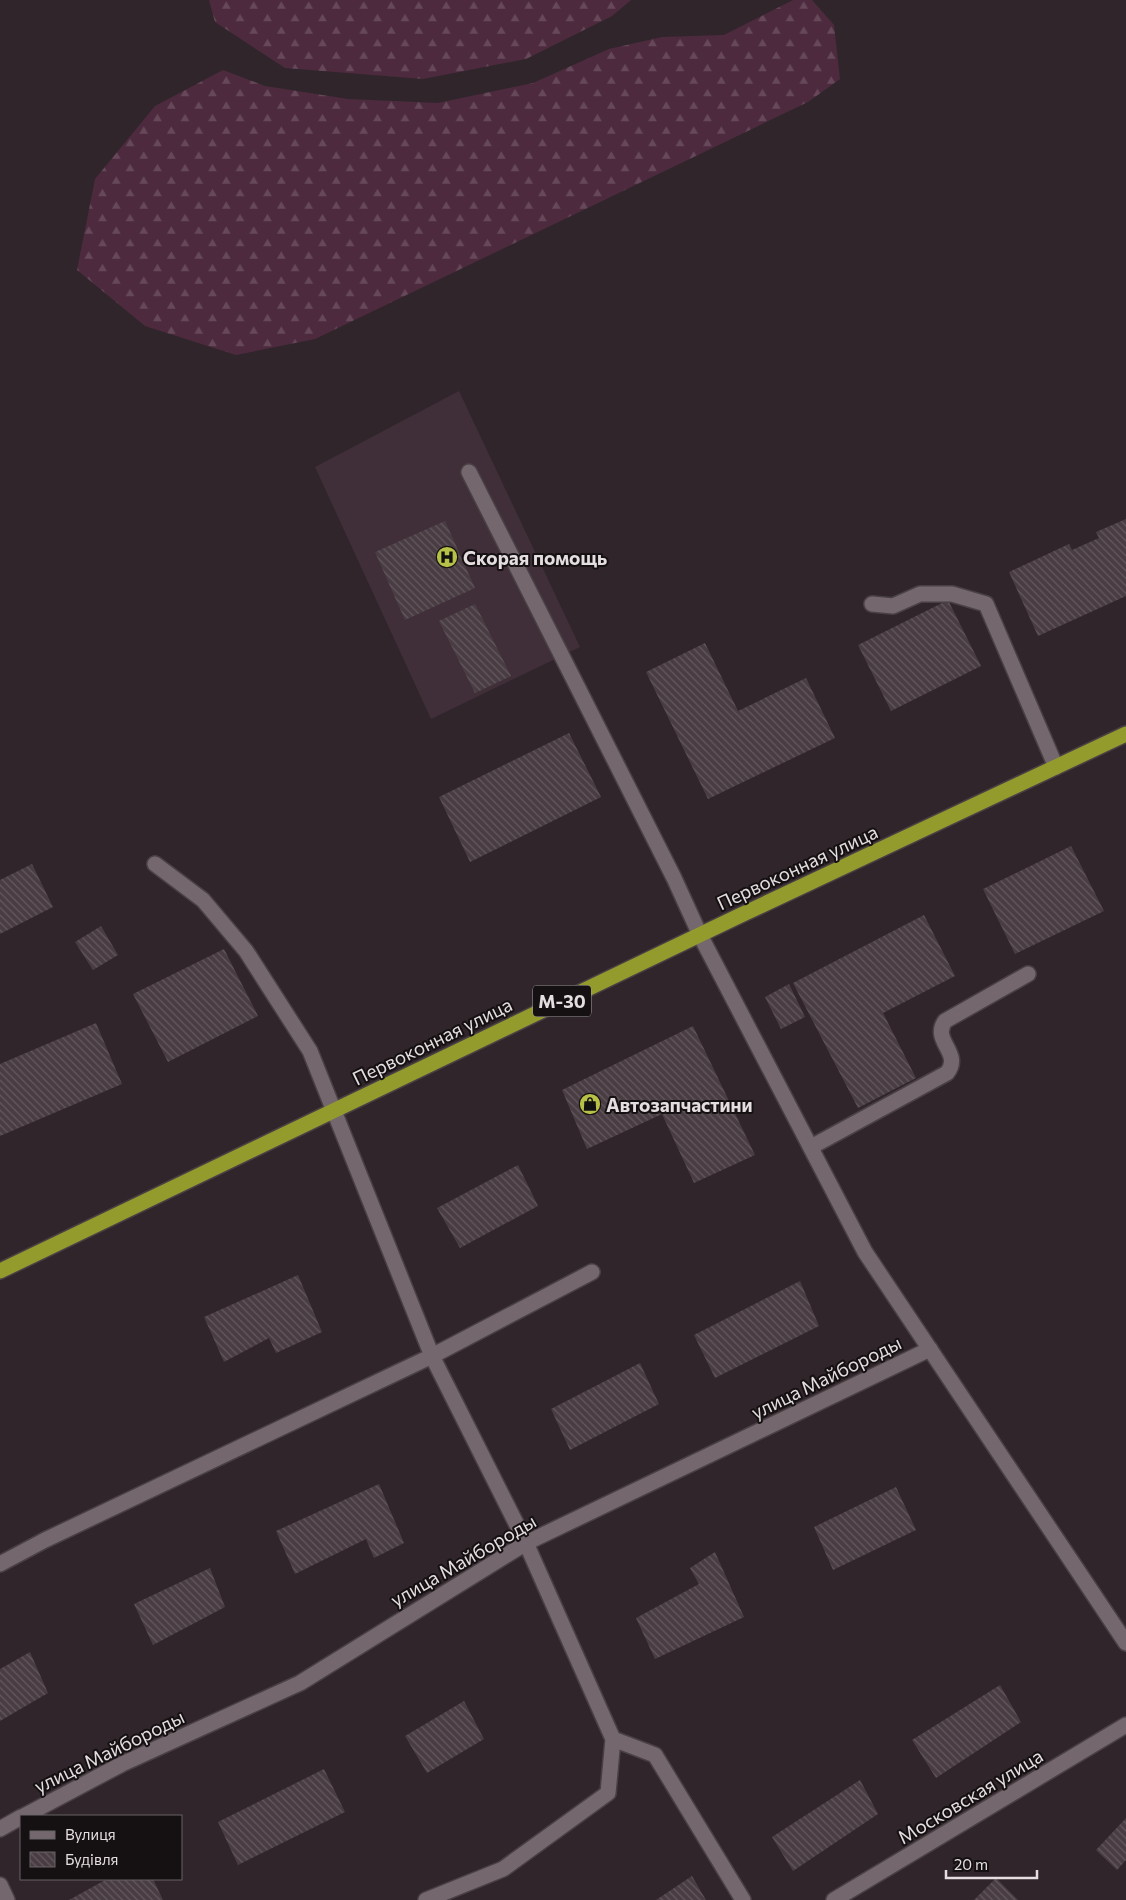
<svg xmlns="http://www.w3.org/2000/svg" width="1126" height="1900" font-family="Commissioner,sans-serif">
  <style>
    .built { fill: #402f38 }
    .forest { fill: url(#forest-firs) }
    .building { fill: url(#building-back-hatch) }
    .lines { fill: none; stroke-linecap: round; stroke-linejoin: round }
    .lane-casing { stroke: #494044; stroke-width: 18 }
    .street-casing { stroke: #494044; stroke-width: 18 }
    .secondary-casing { stroke: #494044; stroke-width: 18 }
    .highway-casing { stroke: #494044; stroke-width: 18 }
    .lane { stroke: #74676e; stroke-width: 15 }
    .street { stroke: #74676e; stroke-width: 15 }
    .secondary { stroke: #74676e; stroke-width: 15 }
    .highway { stroke: #929b2c; stroke-width: 15 }
    .labels { text-anchor: middle; dominant-baseline: central; stroke-width: 4; stroke-linejoin: round; paint-order: stroke }
    .shield { fill: #151012; stroke: #a7a0a3; stroke-width: 1 }
    .shield-label { font-size: 18px; font-weight: bold; fill: #e5dee1 }
    .poi-label { font-size: 19px; font-weight: bold; fill: #e5dee1; stroke: #151012; text-anchor: start }
    .street-label { font-size: 19px; fill: #e5dee1; stroke: #151012 }
  </style>
  <defs>
    <pattern id="forest-firs" width="22" height="20" patternUnits="userSpaceOnUse" patternTransform="scale(1.25)"><rect width="22" height="20" fill="#4d2a3e"/><path d="M5 1l3.5 6h-7zM16 11l3.5 6h-7z" fill="#66485a"/></pattern>
    <pattern id="building-back-hatch" width="6" height="6" patternUnits="userSpaceOnUse" patternTransform="scale(1.25)"><rect width="6" height="6" fill="#493d43"/><path d="M-1 5l2 2M0 0l6 6M5-1l2 2" fill="none" stroke="#63595e"/></pattern>
  </defs>
  <rect width="100%" height="100%" fill="#30252b"/>
  <path class="built" d="M459,391L580,647L431,719L315,467Z"/>
  <path class="forest" d="M209,0H631L612,16L526,59L423,79L285,68L215,22Z
    M793,0H812L834,25L840,79L808,102L315,339L236,355L145,326L77,270L95,179L155,106L223,70L265,86L348,99L438,103L533,83L609,49L662,37L724,35Z"/>
  <path class="building" d="M1126,519V596L1038,636L1009,572L1069,544L1072,550L1099,538L1096,532Z
    M445,521L475,588L405,620L375,552Z
    M948,600L981,666L891,711L858,645Z
    M475,604L511,676L475,693L439,621Z
    M705,643L738,711L806,678L835,738L708,799L646,672Z
    M569,733L601,797L470,862L439,797Z
    M1071,846L1104,911L1015,954L983,889Z
    M32,864L53,907L0,934V880Z
    M924,915L955,976L883,1013L916,1078L858,1108L793,983Z
    M101,926L118,955L93,970L75,942Z
    M224,949L258,1016L168,1062L133,994Z
    M789,984L805,1017L781,1029L765,997Z
    M96,1023L122,1084L0,1136V1064Z
    M693,1026L755,1155L694,1183L662,1114L587,1149L562,1090Z
    M518,1165L538,1206L460,1248L437,1208Z
    M298,1275L322,1332L276,1353L269,1338L224,1362L204,1317Z
    M800,1281L819,1326L715,1378L694,1335Z
    M640,1363L659,1404L570,1450L551,1409Z
    M379,1484L404,1543L374,1558L366,1539L295,1574L276,1531Z
    M896,1487L916,1530L833,1570L814,1527Z
    M715,1552L744,1617L655,1659L636,1618L699,1584L690,1568Z
    M210,1568L225,1607L153,1645L134,1604Z
    M30,1652L48,1693L0,1721V1669Z
    M1000,1685L1021,1722L936,1778L912,1740Z
    M464,1701L484,1739L427,1773L405,1736Z
    M324,1769L345,1812L238,1865L218,1822Z
    M860,1780L878,1814L793,1871L772,1837Z
    M1126,1818V1860L1117,1870L1096,1850Z
    M692,1876L706,1900H656Z
    M996,1878L1018,1900H974Z
    M107,1879H153L163,1900H69Z"/>
  <g class="lines">
    <g class="lane-casing">
      <path id="lane" d="M469,472L674,878L700,935
        M811,1147L947,1073C963,1053 931,1041 945,1021L1028,974"/>
    </g>
    <g class="street-casing">
      <path id="street" d="M872,604L893,606L920,594H952L986,604L1056,767
        M155,864L203,900L246,951L310,1051L432,1356L526,1543L613,1739L655,1755L743,1900
        M0,1564L45,1540L432,1356L592,1272
        M24,1816L122,1764L300,1683L526,1543L930,1349
        M0,1829L21,1817
        M0,1885L7,1900
        M426,1900L503,1869L608,1793L613,1739
        M834,1900L1126,1725"/>
    </g>
    <g class="secondary-casing">
      <path id="secondary" d="M700,935L865,1252L1126,1643"/>
    </g>
    <g class="highway-casing">
      <path id="highway" d="M0,1271L741,915L1126,734"/>
    </g>
    <use href="#lane" class="lane"/>
    <use href="#street" class="street"/>
    <use href="#secondary" class="secondary"/>
    <use href="#highway" class="highway"/>
  </g>
  <defs>
    <g id="hospital-disc" transform="scale(1.125)"><circle r="9.5" fill="#b7c148" stroke="#151012"/><path d="M-5-5h3v3.5h4V-5h3V5h-3V1.5h-4V5h-3Z" fill="#111"/></g>
    <g id="shop-disc" transform="scale(1.125)"><circle r="9.5" fill="#b7c148" stroke="#151012"/><path d="M-5-2.5h2.3a2.7 3.5 0 0 1 5.4 0H5L5.5 6h-11ZM-1.5-2.5h3a1.5 2.3 0 0 0-3 0Z" fill="#111"/></g>
  </defs>
  <g fill-rule="evenodd">
    <use href="#hospital-disc" x="447" y="557"/>
    <use href="#shop-disc" x="590" y="1104"/>
  </g>
  <g class="labels">
    <rect class="shield" x="533" y="985.5" width="58" height="31" rx="4"/>
    <g class="shield-label">
      <text x="562" y="1001">М-30</text>
    </g>
    <g class="poi-label">
      <text x="463" y="557">Скорая помощь</text>
      <text x="606" y="1104">Автозапчастини</text>
    </g>
    <g class="street-label">
      <text transform="translate(797 867) rotate(-25)">Первоконная улица</text>
      <text transform="translate(432 1041) rotate(-26)">Первоконная улица</text>
      <text transform="translate(826 1377) rotate(-26)">улица Майбороды</text>
      <text transform="translate(463 1560) rotate(-30)">улица Майбороды</text>
      <text transform="translate(109 1751) rotate(-26)">улица Майбороды</text>
      <text transform="translate(970 1796) rotate(-31)">Московская улица</text>
    </g>
  </g>
  <rect x="20" y="1815" width="162" height="65" fill="#151012" stroke="#686265"/>
  <rect x="30" y="1831" width="25" height="8" fill="#74676e" stroke="#686265"/>
  <text x="65" y="1840" font-size="15" fill="#e5dee1">Вулиця</text>
  <rect x="30" y="1852" width="25" height="15" fill="url(#building-back-hatch)" stroke="#686265"/>
  <text x="65" y="1865" font-size="15" fill="#e5dee1">Будівля</text>
  <path d="M946 1870v8h91v-8" fill="none" stroke="#e5dee1" stroke-width="2.5"/>
  <text x="954" y="1870" font-size="15" fill="#e5dee1" stroke="#151012" stroke-width="4" paint-order="stroke">20 m</text>
</svg>
